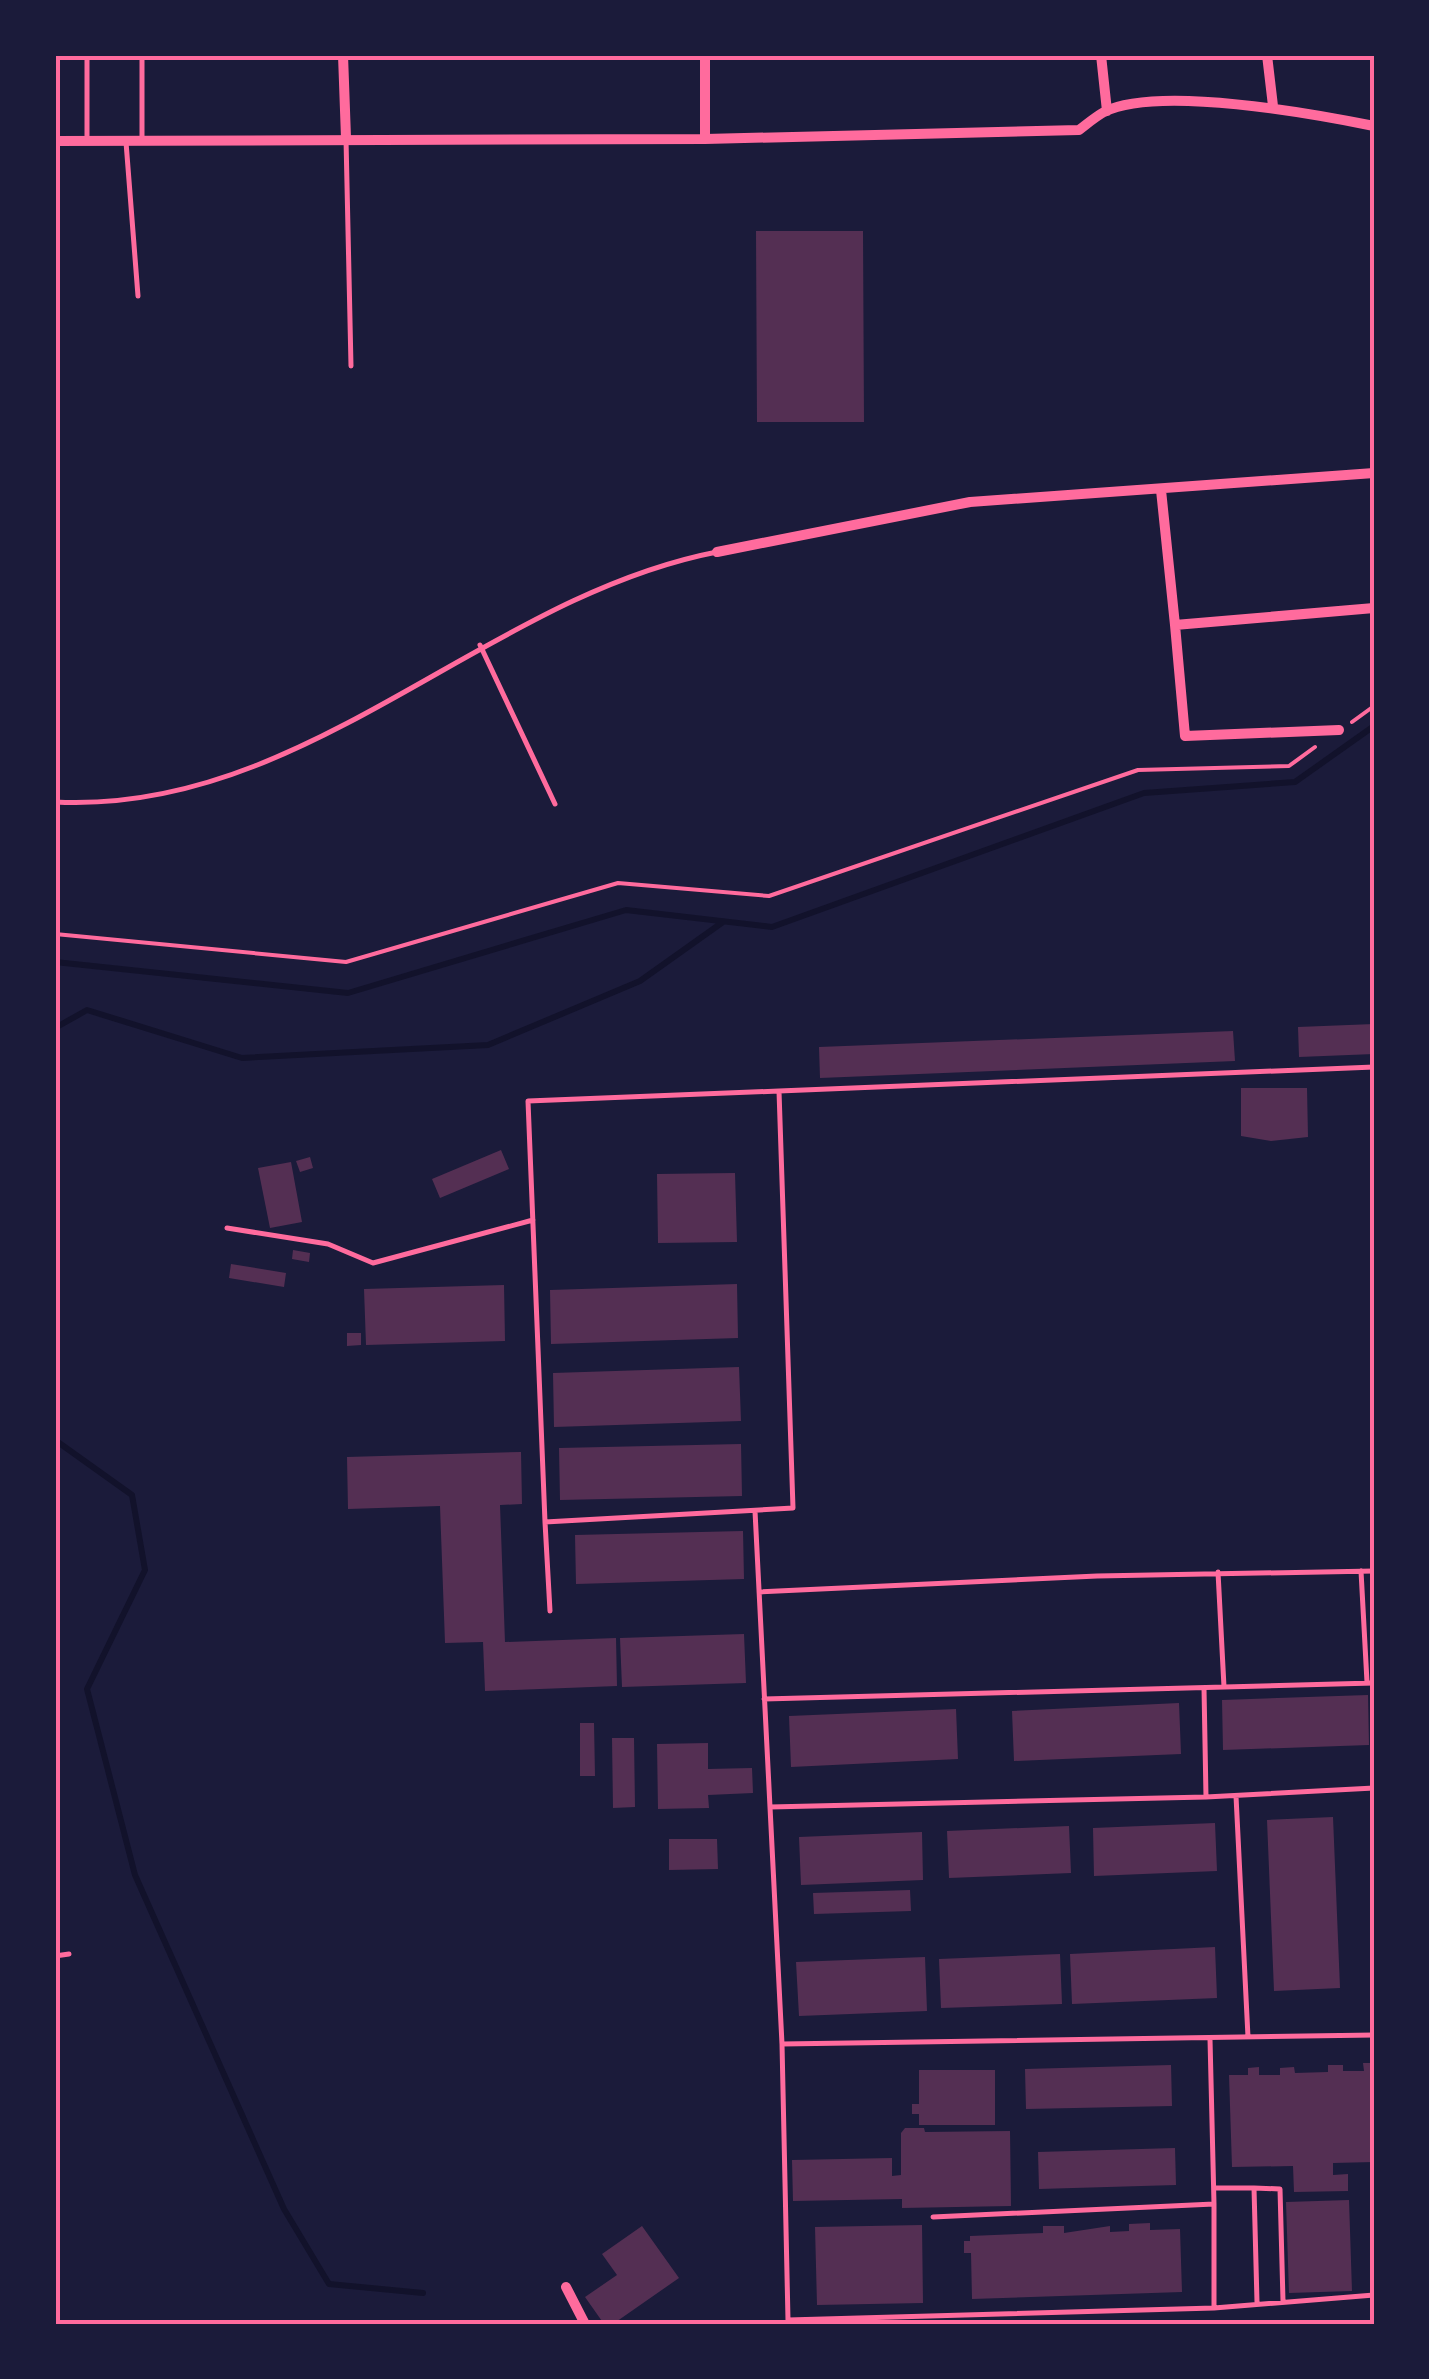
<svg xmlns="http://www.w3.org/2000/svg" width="1429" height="2379" font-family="'Libre Baskerville',serif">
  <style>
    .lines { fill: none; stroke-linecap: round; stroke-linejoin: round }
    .stream { stroke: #12122b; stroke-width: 6 }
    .building { fill: #542f53 }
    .path { stroke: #ff6b9d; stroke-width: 4 }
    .service { stroke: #ff6b9d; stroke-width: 5 }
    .minor { stroke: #ff6b9d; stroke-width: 10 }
    .neatline { fill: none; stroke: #ff6b9d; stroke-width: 4 }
  </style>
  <rect width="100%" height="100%" fill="#1b1b3a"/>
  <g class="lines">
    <path class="stream" d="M55,962L348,993L626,910L772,927L1144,793L1295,782L1374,726
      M55,1028L87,1010L242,1058L488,1045L640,981L723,922
      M55,1440L132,1495L145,1570L87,1689L135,1875L284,2209L329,2284L423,2293"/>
  </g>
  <path class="building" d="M756,231H863L864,422H757Z
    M1374,1024V1054L1299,1057L1298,1027Z
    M1233,1031L1235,1061L820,1078L819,1047Z
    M1241,1088H1307L1308,1137L1271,1141L1241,1136Z
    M501,1150L509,1169L440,1198L432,1179Z
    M310,1157L313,1168L300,1172L296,1161Z
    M291,1162L302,1222L270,1228L258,1168Z
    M735,1173L737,1242L658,1243L657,1174Z
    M293,1250L310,1253L309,1262L292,1259Z
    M231,1264L286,1273L284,1287L229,1278Z
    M737,1284L738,1338L551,1344L550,1290Z
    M504,1285L505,1341L366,1345L364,1289Z
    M347,1333H361V1345L347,1346Z
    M739,1367L741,1421L554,1427L553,1373Z
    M741,1444L742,1496L560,1500L559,1448Z
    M521,1452L522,1504L500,1505L505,1642L616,1638L617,1686L485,1691L483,1642L445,1643L440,1506L348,1509L347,1457Z
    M743,1531L744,1579L576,1584L575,1535Z
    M744,1634L746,1683L622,1687L620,1638Z
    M1368,1695L1369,1745L1223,1750L1222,1700Z
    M1179,1703L1181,1754L1014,1761L1012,1711Z
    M956,1709L958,1759L791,1767L789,1716Z
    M580,1723H594L595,1776H580Z
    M612,1738H634L635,1807L613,1808Z
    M708,1743V1769L752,1768L753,1793L708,1795L709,1808L658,1809L657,1744Z
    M1333,1817L1340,1988L1274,1991L1267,1820Z
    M1215,1823L1217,1871L1094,1876L1093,1828Z
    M1069,1826L1071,1873L949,1878L947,1831Z
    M922,1832L923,1880L801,1885L799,1837Z
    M669,1839H717L718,1869L669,1870Z
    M910,1890L911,1911L814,1914L813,1893Z
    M1215,1947L1217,1998L1072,2004L1070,1954Z
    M1060,1954L1062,2004L941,2008L939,1959Z
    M925,1957L927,2011L799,2016L796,1962Z
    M1363,2063H1374V2162L1333,2163V2175L1348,2174V2191L1294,2192L1293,2166L1232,2167L1229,2075H1248V2068L1259,2067V2075H1280V2068L1294,2067L1295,2073L1328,2072V2065H1343V2071H1364Z
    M1171,2065L1172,2106L1026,2109L1025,2069Z
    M919,2070H995V2125H919V2114H912V2104H919Z
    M905,2128H924L925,2132L1010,2131L1011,2206L902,2208V2199L793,2201L792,2160L892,2158V2176L901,2175V2133Z
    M1175,2148L1176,2185L1039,2189L1038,2152Z
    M1349,2200L1352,2291L1289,2293L1286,2202Z
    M1150,2223V2230L1180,2229L1182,2292L972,2299L971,2253H964V2241H970V2236L1043,2233V2226H1064V2233L1110,2226V2232L1129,2231V2224Z
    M922,2225L923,2303L817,2305L815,2227Z
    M642,2226L679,2278L613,2324H604L585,2297L617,2275L602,2254Z"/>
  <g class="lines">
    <path class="path" d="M1352,722L1374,706
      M55,934L346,962L618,883L769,896L1138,770L1289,766L1315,747"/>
    <path class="service" d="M87,55V139
      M142,139V55
      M346,139L351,366
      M126,142L138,296
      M480,645L555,804
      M55,802C305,815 484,597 717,552
      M779,1091L793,1508L545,1522L528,1101Z
      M779,1091L1374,1067
      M227,1228L328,1244L373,1263L533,1220
      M755,1511L770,1807L1206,1797L1374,1788
      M545,1522L550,1611
      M1361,1571L1367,1682
      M1218,1572L1224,1687
      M759,1592L1097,1576L1374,1571
      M1204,1688L1206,1797
      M764,1699L1374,1683
      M1236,1796L1248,2037
      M770,1807L782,2044L788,2320L1214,2308L1374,2295
      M55,1956L69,1954
      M782,2044L1374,2035
      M1214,2188H1254L1257,2302
      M1254,2188L1280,2189L1283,2301
      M933,2217L1214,2204L1210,2039
      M1214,2308V2204"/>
    <path class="minor" d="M343,55L346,138
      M705,55V139
      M1101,55L1107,111
      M1267,55L1273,106
      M55,141L705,139L1079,130C1087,124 1095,117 1104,112C1158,85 1314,114 1374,126
      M1161,490L1175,625L1374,608
      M717,552L970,502L1374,473
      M1175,625L1185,736L1339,730
      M566,2287L585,2324"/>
  </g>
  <rect width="1429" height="2379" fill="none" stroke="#1b1b3a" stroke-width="115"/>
  <rect x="58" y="58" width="1314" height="2264" class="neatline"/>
</svg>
